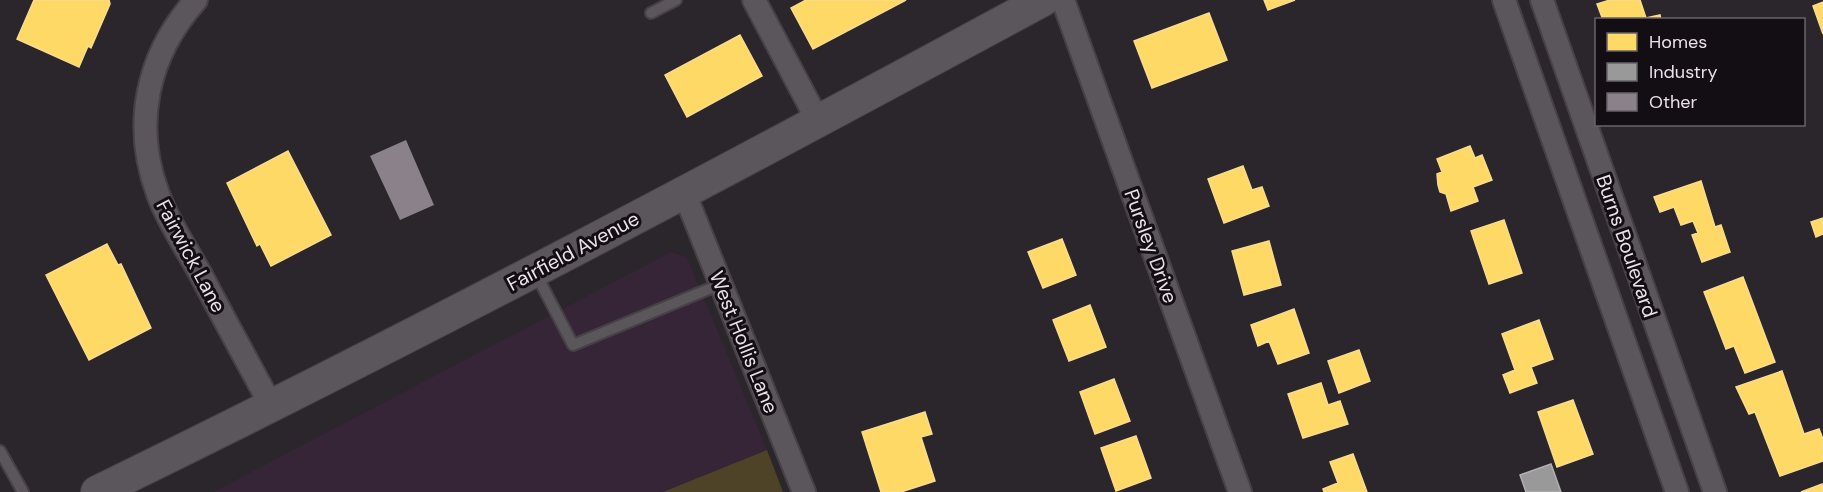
<svg xmlns="http://www.w3.org/2000/svg" width="1823" height="492" font-family="'DM Sans',sans-serif">
  <style>
    .built { fill: #352536 }
    .green { fill: #4e4327 }
    .homes { fill: #ffd966; stroke: #f9dc8e; stroke-width: 1.5 }
    .industry { fill: #999; stroke: #b1afb1; stroke-width: 1.5 }
    .building { fill: #8a818b }
    .lines { fill: none; stroke-linecap: round; stroke-linejoin: round }
    .lane-casing { stroke: #474147; stroke-width: 14 }
    .street-casing { stroke: #474147; stroke-width: 26 }
    .secondary-casing { stroke: #474147; stroke-width: 34 }
    .lane { stroke: #5b565b; stroke-width: 10 }
    .street { stroke: #5b565b; stroke-width: 22 }
    .secondary { stroke: #5b565b; stroke-width: 32 }
    .labels { text-anchor: middle; dominant-baseline: central; stroke-width: 6; stroke-linejoin: round; paint-order: stroke }
    .street-label { font-size: 20px; fill: #eae2ea; stroke: #130e13 }
  </style>
  <rect width="100%" height="100%" fill="#2b252c"/>
  <path class="built" d="M671,252L687,257L767,450L663,492H213Z"/>
  <path class="green" d="M767,450L783,492H663Z"/>
  <path class="homes" d="M34,0H109L110,4L91,48L88,46L79,67L17,39Z
    M806,0H906L813,49L791,8Z
    M1264,0H1295L1268,10Z
    M1610,0H1640L1646,18L1660,15L1661,20H1603L1597,4Z
    M1823,2V34L1813,6Z
    M1209,13L1227,60L1152,88L1134,41Z
    M740,35L762,76L687,117L665,75Z
    M1470,146L1475,158L1482,155L1492,180L1473,187L1478,201L1451,211L1446,194L1440,192L1438,185L1437,174L1442,172L1437,159Z
    M288,151L331,235L271,266L260,244L257,246L227,183Z
    M1243,166L1252,190L1262,187L1269,206L1224,223L1208,179Z
    M1701,181L1715,227L1721,225L1730,252L1702,262L1692,235L1698,233L1693,221L1681,225L1674,207L1660,212L1654,197Z
    M1823,218V234L1816,237L1811,222Z
    M1504,220L1522,273L1489,284L1471,231Z
    M1062,239L1076,275L1043,288L1028,252Z
    M1269,241L1281,285L1244,295L1232,251Z
    M107,244L118,265L121,264L151,328L89,360L46,275Z
    M1743,277L1775,362L1745,373L1734,346L1726,349L1704,292Z
    M1090,305L1106,347L1069,361L1053,320Z
    M1294,309L1309,353L1278,364L1269,341L1258,346L1251,325Z
    M1539,320L1553,359L1531,367L1537,383L1510,393L1503,375L1515,370L1502,334Z
    M1359,350L1370,381L1339,393L1328,361Z
    M1782,371L1804,434L1819,429L1823,439V461L1780,476L1755,412L1749,414L1736,387Z
    M1114,379L1130,421L1095,434L1080,392Z
    M1321,383L1328,405L1340,401L1348,424L1303,438L1288,394Z
    M1573,400L1593,454L1557,467L1538,412Z
    M925,412L932,434L921,437L935,481L901,492H881L862,432Z
    M1136,436L1151,478L1116,491L1101,448Z
    M1353,454L1367,492H1324L1323,489L1338,483L1330,462Z
    M1822,484L1823,492H1801Z"/>
  <path class="industry" d="M1551,464L1561,492H1526L1520,475Z"/>
  <path class="building" d="M406,140L434,205L400,220L370,156Z"/>
  <g class="lines">
    <g class="lane-casing">
      <path id="lane" d="M651,13L676,0
        M536,274L573,345L721,284
        M0,451L23,492"/>
    </g>
    <g class="street-casing">
      <path id="street" d="M196,0C147,55 132,124 158,194C168,222 187,249 201,275C224,319 248,363 272,407
        M754,0L818,121
        M1063,0L1240,492
        M1504,0L1677,492
        M1542,0L1715,492
        M684,192L804,492"/>
    </g>
    <g class="secondary-casing">
      <path id="secondary" d="M97,492C417,336 731,169 1043,0"/>
    </g>
    <use href="#lane" class="lane"/>
    <use href="#street" class="street"/>
    <use href="#secondary" class="secondary"/>
  </g>
  <g class="labels">
    <g class="street-label">
      <text transform="translate(1151 246) rotate(70)">Pursley Drive</text>
      <text transform="translate(1627 246) rotate(71)">Burns Boulevard</text>
      <text transform="translate(573 251) rotate(-28)">Fairfield Avenue</text>
      <text transform="translate(191 256) rotate(62)">Fairwick Lane</text>
      <text transform="translate(744 342) rotate(68)">West Hollis Lane</text>
    </g>
  </g>
  <rect x="1595" y="18" width="210" height="108" fill="#130e13" stroke="#696369" stroke-width="1.5"/>
  <rect x="1607" y="33" width="30" height="18" fill="#ffd966" stroke="#696369" stroke-width="1.5"/>
  <text x="1649" y="48" font-size="18" fill="#eae2ea">Homes</text>
  <rect x="1607" y="63" width="30" height="18" fill="#999999" stroke="#696369" stroke-width="1.5"/>
  <text x="1649" y="78" font-size="18" fill="#eae2ea">Industry</text>
  <rect x="1607" y="93" width="30" height="18" fill="#8a818b" stroke="#696369" stroke-width="1.5"/>
  <text x="1649" y="108" font-size="18" fill="#eae2ea">Other</text>
</svg>
